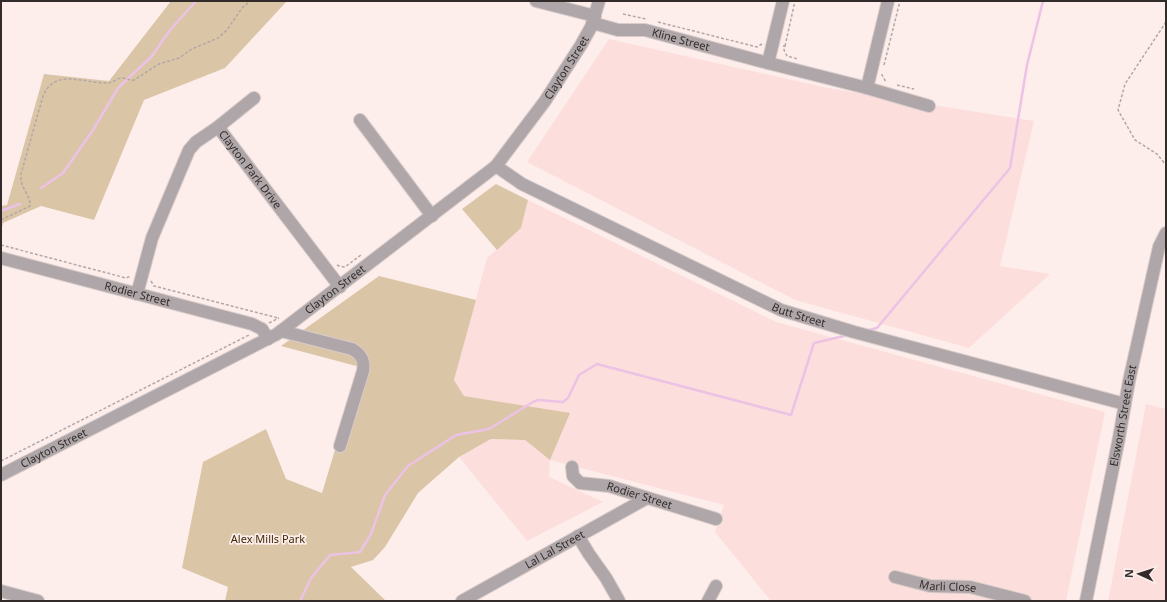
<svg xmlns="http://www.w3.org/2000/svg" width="1167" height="602" font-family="'Noto Sans',sans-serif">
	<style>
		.built { fill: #fcdfdd }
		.green { fill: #dbc5a7 }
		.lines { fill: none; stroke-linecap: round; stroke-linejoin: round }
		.stream { stroke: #ecc2e5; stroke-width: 2.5 }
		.minor-casing { stroke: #d8cbc9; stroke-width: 14 }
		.path { stroke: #b3a7a5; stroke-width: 1.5; stroke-dasharray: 3 2; stroke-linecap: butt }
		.minor { stroke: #aea6a8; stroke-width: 12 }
		.labels { text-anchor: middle; stroke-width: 3.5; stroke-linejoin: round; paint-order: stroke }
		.street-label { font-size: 11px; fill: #322b2a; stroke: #fdeeec }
		.park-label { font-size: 11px; fill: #3e2906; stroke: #fdeeec }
	</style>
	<rect width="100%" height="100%" fill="#fdeeec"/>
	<g class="built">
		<path d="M609,39L828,88L1034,121L1000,266L1050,274L969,348L795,300L527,162Z"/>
		<path d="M528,200L776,322L1105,412L1066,601H771L715,532L724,505L550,460L549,477L603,502L527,541L459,457L491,439L525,440L569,414L464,396L454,380L487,258L521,228Z"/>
		<path d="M1146,404L1166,409V601H1108Z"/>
	</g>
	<g class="green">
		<path d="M171,1H287L225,68L144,100L94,220L41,206L3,223L1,232V206L7,205L44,74L109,81Z"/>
		<path d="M496,184L528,200L521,228L497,250L462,209Z"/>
		<path d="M379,276L476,300L454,380L464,396L570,413L550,460L525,440L491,439L459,457L418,493L385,547L373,560L351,567L386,601H225L228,587L182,568L203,462L266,429L286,479L322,493L360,367L281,346Z"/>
	</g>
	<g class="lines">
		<g class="stream">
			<path d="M41,188L63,173L93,130L118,88L152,56L170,30L196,1"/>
			<path d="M1,211L20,204"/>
			<path d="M869,330L877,328L1010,168L1027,65L1043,1"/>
			<path d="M300,601L311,578L330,555L360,552L371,534L385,495L408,466L456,435L489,429L533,402L538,400L563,402L568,398L579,375L597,364L791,415L814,343L844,336"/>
		</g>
		<g class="minor-casing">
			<g id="minor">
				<path d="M536,1L595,16"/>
				<path id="s1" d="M593,23L618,30H645L768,63L867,88L929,106"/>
				<path d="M768,63L783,1"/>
				<path d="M867,88L888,1"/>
				<path d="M360,120L432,216"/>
				<path d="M218,127L254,98"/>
				<path id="s2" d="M496,166L522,184L781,310L854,332L1125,404"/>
				<path id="s3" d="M1,258L252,324L262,329L268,339"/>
				<path id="s4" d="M137,294L152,238L189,150L196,142L218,127L340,287"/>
				<path d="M281,331L352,349C361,354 365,360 363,371L340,446"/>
				<path id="s5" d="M572,467L573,476L580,483L609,486L716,519"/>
				<path id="s6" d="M1,475L277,334L496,166L545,101L581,45L591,27L599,1"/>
				<path d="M578,536L589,554L606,578L619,601"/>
				<path id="s7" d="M895,577L930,586L970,587L1025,601"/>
				<path d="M1,591L38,601"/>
				<path id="s8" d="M462,601L647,498"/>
				<path d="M708,601L716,586"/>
				<path id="s9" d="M1086,601L1119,438L1129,381L1159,247L1166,233"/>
			</g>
		</g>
		<g class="path">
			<path d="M623,14L646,19"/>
			<path d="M658,22L757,47L762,44"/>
			<path d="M1166,22L1125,84L1118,110L1135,140L1157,154L1166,165"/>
			<path d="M783,46H785L784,50L787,56L798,59"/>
			<path d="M785,46L795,1"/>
			<path d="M884,65L900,1"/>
			<path d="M882,74V75L886,82"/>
			<path d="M897,85L914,89"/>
			<path d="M1,220L30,206C31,194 19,188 21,174L43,96C55,67 85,84 108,83C113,83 117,78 122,78C127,78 129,81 134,80L159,64L179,58L192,49L218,38L227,30L242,8L250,1"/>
			<path d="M1,245L126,278L131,276"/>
			<path d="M337,265L339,266L345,267L361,255"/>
			<path d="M151,281L154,286L278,318"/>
			<path d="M269,323L279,318"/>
			<path d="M1,461L249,335"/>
		</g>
		<use href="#minor" class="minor"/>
	</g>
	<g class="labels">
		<g class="street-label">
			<text dy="4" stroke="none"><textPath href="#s1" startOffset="90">Kline Street</textPath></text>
			<text dy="4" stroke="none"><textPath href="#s6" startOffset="707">Clayton Street</textPath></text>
			<text dy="4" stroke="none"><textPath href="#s4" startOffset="244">Clayton Park Drive</textPath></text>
			<text dy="4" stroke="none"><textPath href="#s6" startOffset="383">Clayton Street</textPath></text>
			<text dy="4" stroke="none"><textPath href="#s3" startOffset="141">Rodier Street</textPath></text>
			<text dy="4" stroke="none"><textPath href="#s2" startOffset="338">Butt Street</textPath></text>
			<text dy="4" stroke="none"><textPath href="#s9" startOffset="189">Elsworth Street East</textPath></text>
			<text dy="4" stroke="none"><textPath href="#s6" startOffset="59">Clayton Street</textPath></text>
			<text dy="4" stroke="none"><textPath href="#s5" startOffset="80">Rodier Street</textPath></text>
			<text dy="4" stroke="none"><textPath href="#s8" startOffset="106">Lal Lal Street</textPath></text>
			<text dy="4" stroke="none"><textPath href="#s7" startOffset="54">Marli Close</textPath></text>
		</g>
		<g class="park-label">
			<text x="268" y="543">Alex Mills Park</text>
		</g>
	</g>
	<rect width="1167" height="602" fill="none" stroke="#322b2a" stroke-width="4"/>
	<g transform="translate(1139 574) rotate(273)" stroke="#fdeeec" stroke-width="3" paint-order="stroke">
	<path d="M0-3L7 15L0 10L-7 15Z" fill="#322b2a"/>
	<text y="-6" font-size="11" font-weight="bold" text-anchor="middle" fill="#322b2a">N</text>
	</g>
</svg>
